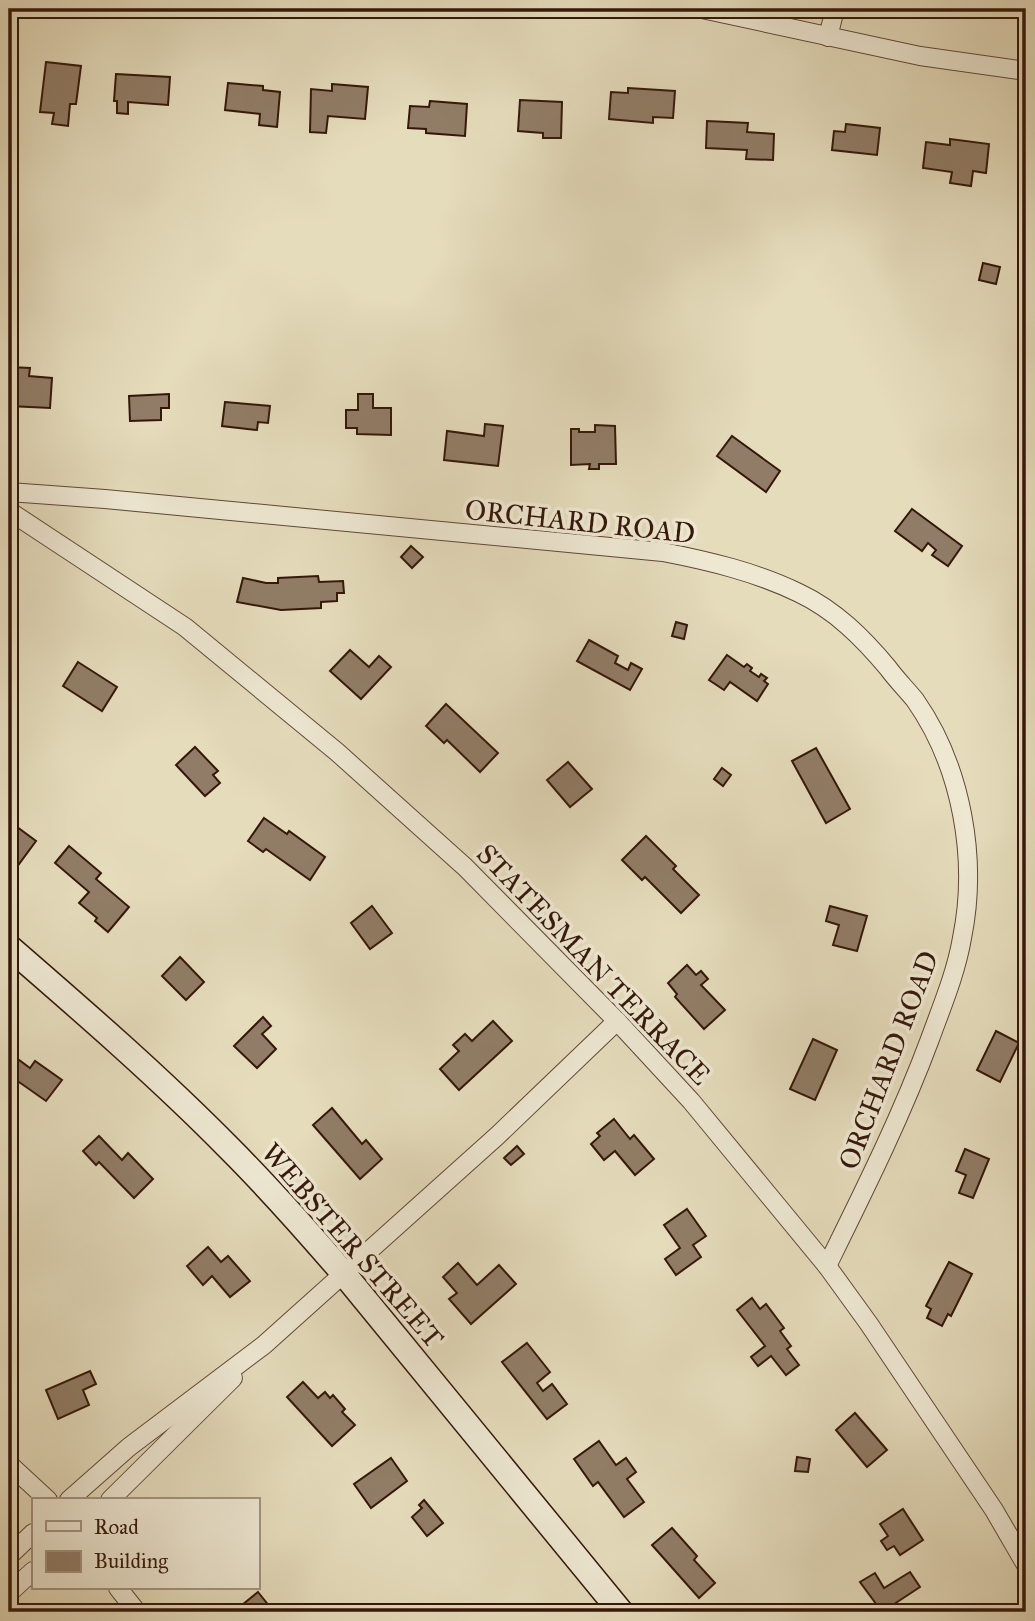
<svg xmlns="http://www.w3.org/2000/svg" width="1035" height="1621" font-family="'IM FELL Great Primer',serif">
	<style>
		.building { fill: #917d67; stroke: #35170a; stroke-width: 2 }
		.lines { fill: none; stroke-linecap: round; stroke-linejoin: round }
		.street-casing { stroke: #614836; stroke-width: 20 }
		.secondary-casing { stroke: #35170a; stroke-width: 27 }
		.street { stroke: #eee8d3; stroke-width: 18 }
		.secondary { stroke: #eee8d3; stroke-width: 24 }
		.labels { text-anchor: middle; stroke-width: 7; stroke-linejoin: round; paint-order: stroke }
		.street-label { font-size: 28px; fill: #35170a; stroke: #eee8d3 }
	</style>
	<rect width="100%" height="100%" fill="#e5dcbc"/>
	<filter id="stains"><feTurbulence type="fractalNoise" baseFrequency=".00286" numOctaves="4"/><feColorMatrix values="0 0 0 0 .2 0 0 0 0 .09 0 0 0 0 .02 0 0 0 .5 -.17"/></filter>
	<radialGradient id="worn" r=".72"><stop offset=".6" stop-color="#630" stop-opacity="0"/><stop offset="1" stop-color="#630" stop-opacity=".3"/></radialGradient>
	<g class="building">
		<path d="M46,62L81,66L76,104H70L68,126L52,124L54,113L40,112Z"/>
		<path d="M116,74L170,77L168,105L128,102V114L117,113V101H114Z"/>
		<path d="M228,83L263,86V90L280,92L277,127L259,125L260,114L225,110Z"/>
		<path d="M332,84L368,87L365,119L328,116L326,133L310,132L311,89L332,91Z"/>
		<path d="M628,88L675,91L673,118L653,117V123L609,119L611,92L628,93Z"/>
		<path d="M520,100L562,102L561,138H543V133L518,131Z"/>
		<path d="M430,101L467,104L465,136L426,133V129L408,128L410,106L429,107Z"/>
		<path d="M707,121L748,123L747,132L774,134L773,160L746,159L747,150L706,148Z"/>
		<path d="M846,124L880,128L877,155L832,150L834,131L845,132Z"/>
		<path d="M950,139L989,144L986,173L973,171L971,186L950,183L952,172L923,168L926,142L950,145Z"/>
		<path d="M983,263L1000,267L996,284L979,280Z"/>
		<path d="M9,367L30,368L29,376L52,378L50,408L9,406Z"/>
		<path d="M169,394V408H161V420L130,421L129,396Z"/>
		<path d="M358,394H373V408H391V435L357,434V428H346V410H358Z"/>
		<path d="M225,402L270,406L268,423L258,422L257,430L222,426Z"/>
		<path d="M485,424L503,426L498,466L444,460L447,431L484,436Z"/>
		<path d="M595,425L615,426L616,464H599V469H589L590,464L571,465V429H579V432H595Z"/>
		<path d="M732,436L780,471L766,492L717,456Z"/>
		<path d="M912,509L962,546L948,566L932,555L936,550L928,543L922,551L895,531Z"/>
		<path d="M411,546L423,557L412,568L401,557Z"/>
		<path d="M318,576L319,582L343,581L344,593H337V601L321,602V608L281,610L237,602L243,578L266,583H278V578Z"/>
		<path d="M676,622L687,625L684,639L672,636Z"/>
		<path d="M589,640L618,656L615,663L628,670L631,663L642,669L630,690L577,661Z"/>
		<path d="M350,650L369,667L379,656L391,667L361,699L330,671Z"/>
		<path d="M727,655L744,667L747,664L752,668L750,671L759,677L761,674L767,678L764,681L768,684L757,701L730,682L724,690L709,680Z"/>
		<path d="M78,662L117,687L102,711L63,686Z"/>
		<path d="M446,704L498,753L480,772L447,740L444,743L426,726Z"/>
		<path d="M195,747L218,771L213,775L220,783L205,796L176,765Z"/>
		<path d="M816,748L850,809L826,823L792,761Z"/>
		<path d="M568,762L592,789L570,807L547,780Z"/>
		<path d="M722,768L731,775L723,786L714,779Z"/>
		<path d="M264,818L287,834L289,831L325,857L310,880L266,849L263,852L248,841Z"/>
		<path d="M9,821L36,841L19,864L9,857Z"/>
		<path d="M646,836L676,866L673,869L699,895L681,913L645,877L642,880L622,860Z"/>
		<path d="M69,846L101,873L96,879L129,907L108,932L95,921L97,918L79,903L89,892L55,863Z"/>
		<path d="M372,906L392,933L370,949L351,923Z"/>
		<path d="M830,906L867,916L857,951L833,945L839,925L826,921Z"/>
		<path d="M180,957L204,982L186,1000L162,976Z"/>
		<path d="M687,965L696,975L701,971L708,979L701,985L725,1010L704,1029L675,997L677,994L668,983Z"/>
		<path d="M263,1017L271,1026L262,1034L276,1049L257,1068L234,1046Z"/>
		<path d="M493,1021L512,1041L459,1090L440,1069L459,1051L453,1045L465,1034L472,1041Z"/>
		<path d="M996,1031L1019,1043L1000,1082L977,1070Z"/>
		<path d="M813,1039L837,1050L815,1100L790,1089Z"/>
		<path d="M11,1054L30,1068L35,1061L62,1080L46,1101L19,1082L14,1088L9,1084V1058Z"/>
		<path d="M332,1108L362,1144L366,1140L382,1159L360,1179L313,1125Z"/>
		<path d="M614,1119L630,1139L634,1135L654,1159L635,1175L615,1151L604,1160L591,1144L600,1136L597,1133Z"/>
		<path d="M99,1136L122,1160L128,1153L153,1179L134,1198L99,1162L96,1165L83,1151Z"/>
		<path d="M517,1146L524,1154L511,1165L504,1158Z"/>
		<path d="M965,1149L989,1159L973,1198L959,1193L966,1175L956,1171Z"/>
		<path d="M687,1209L706,1236L693,1245L701,1257L676,1275L665,1259L680,1248L664,1225Z"/>
		<path d="M208,1247L221,1262L228,1256L250,1281L230,1297L212,1276L203,1285L187,1266Z"/>
		<path d="M949,1262L972,1274L951,1316L948,1314L942,1326L927,1318L931,1309L926,1306Z"/>
		<path d="M458,1263L477,1285L499,1265L516,1284L471,1324L449,1299L457,1293L443,1277Z"/>
		<path d="M752,1298L760,1309L766,1304L784,1328L780,1331L791,1346L787,1349L799,1365L786,1375L771,1356L758,1366L751,1357L765,1346L737,1310Z"/>
		<path d="M527,1343L550,1372L537,1383L543,1391L552,1384L567,1404L547,1419L502,1362Z"/>
		<path d="M90,1371L96,1384L83,1390L89,1405L58,1419L46,1390Z"/>
		<path d="M303,1382L318,1398L325,1392L330,1398L333,1395L345,1409L342,1412L355,1425L332,1446L287,1397Z"/>
		<path d="M855,1413L887,1450L867,1467L836,1430Z"/>
		<path d="M599,1441L616,1465L626,1458L636,1472L627,1479L644,1502L624,1517L598,1482L593,1486L574,1459Z"/>
		<path d="M797,1457L810,1459L808,1472L795,1471Z"/>
		<path d="M391,1458L407,1481L371,1508L354,1484Z"/>
		<path d="M424,1500L443,1523L427,1536L412,1517L422,1508L419,1505Z"/>
		<path d="M903,1509L923,1540L900,1555L894,1546L887,1550L881,1541L888,1536L880,1524Z"/>
		<path d="M672,1528L697,1556L694,1560L715,1583L699,1598L652,1545Z"/>
		<path d="M910,1572L920,1587L882,1612L860,1582L875,1573L884,1588Z"/>
		<path d="M258,1592L274,1612H240L237,1609Z"/>
	</g>
	<g class="lines">
		<g class="street-casing">
			<g id="street">
				<path d="M702,9L920,56L1026,71"/>
				<path d="M828,37L835,9"/>
				<path d="M9,492L105,499L663,552C709,561 756,572 799,593C835,610 863,638 888,668C896,679 906,689 915,700C962,767 978,859 962,938C956,973 942,1006 930,1039C901,1117 864,1191 827,1266"/>
				<path d="M9,511L185,627L337,752L465,867L617,1021L691,1101L827,1266L869,1324L994,1510L1026,1565"/>
				<path d="M9,1464L48,1500"/>
				<path d="M69,1500L129,1447L264,1345L497,1136L617,1021"/>
				<path d="M110,1500L233,1378"/>
				<path d="M9,1556L33,1533"/>
				<path d="M118,1588L137,1612"/>
				<path d="M9,1593L33,1571"/>
			</g>
		</g>
		<g class="secondary-casing">
			<path id="secondary" d="M9,947C84,1012 159,1077 229,1148C269,1188 307,1231 344,1274L621,1612"/>
		</g>
		<use href="#street" class="street"/>
		<use href="#secondary" class="secondary"/>
	</g>
	<g class="labels">
		<g class="street-label">
			<text transform="translate(580 521) rotate(6)" y="10">ORCHARD ROAD</text>
			<text transform="translate(594 964) rotate(46)" y="10">STATESMAN TERRACE</text>
			<text transform="translate(888 1060) rotate(-69)" y="10">ORCHARD ROAD</text>
			<text transform="translate(353 1245) rotate(49)" y="10">WEBSTER STREET</text>
		</g>
	</g>
	<rect width="1035" height="1621" fill="none" stroke="#e5dcbc" stroke-width="35"/>
	<rect x="10" y="10" width="1014" height="1600" fill="none" stroke="#35170a" stroke-width="3.5"/>
	<rect x="18" y="18" width="1000" height="1586" fill="none" stroke="#35170a" stroke-width="2"/>
	<rect x="32" y="1498" width="228" height="91" fill="#eee8d3" stroke="#a49483" stroke-width="2"/>
	<rect x="46" y="1521" width="35" height="10" fill="#eee8d3" stroke="#a49483" stroke-width="2"/>
	<text x="94" y="1534" font-size="21" fill="#35170a">Road</text>
	<rect x="46" y="1551" width="35" height="21" fill="#917d67" stroke="#a49483" stroke-width="2"/>
	<text x="94" y="1568" font-size="21" fill="#35170a">Building</text>
	<rect width="100%" height="100%" filter="url(#stains)"/>
	<rect width="100%" height="100%" fill="url(#worn)"/>
</svg>
